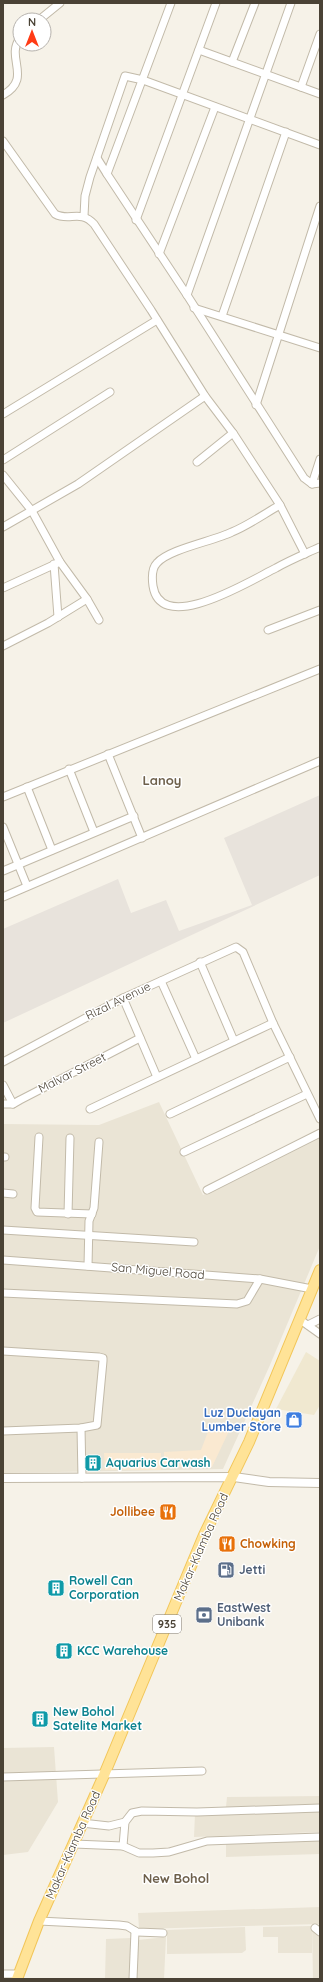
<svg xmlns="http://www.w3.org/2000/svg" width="323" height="1982" font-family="Quicksand,sans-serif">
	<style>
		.residential { fill: #eae4d5 }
		.commercial { fill: #fae9d1 }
		.industrial { fill: #e8e3dc }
		.education { fill: #f0e8d0 }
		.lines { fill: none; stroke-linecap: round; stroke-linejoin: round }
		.minor-casing { stroke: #c2baa9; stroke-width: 9 }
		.tertiary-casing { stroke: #c2baa9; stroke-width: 10 }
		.primary-casing { stroke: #f2c659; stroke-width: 12 }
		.minor { stroke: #fff; stroke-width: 7 }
		.tertiary { stroke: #fff; stroke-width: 8 }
		.primary { stroke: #ffe397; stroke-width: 10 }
		.labels { text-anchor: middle; stroke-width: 3; stroke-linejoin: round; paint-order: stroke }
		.shield { fill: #fff; stroke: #807b72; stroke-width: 1 }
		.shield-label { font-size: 11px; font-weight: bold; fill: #4a4235 }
		.street-label { font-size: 12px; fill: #4a4235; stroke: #fff }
		.shop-label { font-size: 12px; font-weight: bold; fill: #366cbe; stroke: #fff; text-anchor: end }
		.culture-label { font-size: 12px; font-weight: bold; fill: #0d838f; stroke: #fff; text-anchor: start }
		.food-label { font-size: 12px; font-weight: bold; fill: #c56008; stroke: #fff; text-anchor: end }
		.service-label { font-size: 12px; font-weight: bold; fill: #4e5e75; stroke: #fff; text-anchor: start }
		.neighbourhood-label { font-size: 13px; font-weight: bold; fill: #6e604b; stroke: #fff }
	</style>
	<rect width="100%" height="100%" fill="#f6f2e8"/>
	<g class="residential">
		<path d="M159,1102L203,1195L320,1136V1246L270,1365L223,1469L3,1473V1124L99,1125Z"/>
		<path d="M54,1747L58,1802L28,1852L3,1855V1748Z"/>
		<path d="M320,1796V1804L226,1807L227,1797Z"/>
		<path d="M320,1811V1832L194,1837L195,1814Z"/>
		<path d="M320,1838V1854L226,1857V1841Z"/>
		<path d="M320,1907V1924L139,1929L138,1913Z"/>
		<path d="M312,1925H320V1979H313Z"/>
		<path d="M312,1926V1953H278V1937H263V1927Z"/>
		<path d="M245,1927L246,1950L242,1953L167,1954V1930Z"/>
		<path d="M166,1937L164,1979H137L138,1940Z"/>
		<path d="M131,1938L130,1979H105L106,1939Z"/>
	</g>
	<g class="commercial">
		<path d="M209,1429L229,1431L212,1467H164V1452L201,1450Z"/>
		<path d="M104,1453H161V1470H105Z"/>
	</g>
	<path class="industrial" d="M320,795V875L3,1023V929L118,879L131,913L166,900L179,931L252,905L224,838Z"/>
	<path class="education" d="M306,1352L320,1361V1405L314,1415L276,1409Z"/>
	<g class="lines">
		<g class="minor-casing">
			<g id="minor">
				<path d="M171,3L107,174L187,295L304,478L312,484L320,483"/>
				<path d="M39,20L60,3"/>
				<path d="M199,50L320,94"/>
				<path d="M232,62L255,3"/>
				<path d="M301,87L320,34"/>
				<path d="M3,95C33,78 5,58 20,38"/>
				<path d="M3,141L55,214C69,222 80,209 94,224L151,310L205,396L233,433L280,505L305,554"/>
				<path d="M97,158L107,174"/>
				<path d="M84,216L85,196L90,177L125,76L143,80L320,145"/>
				<path d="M136,220L216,3"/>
				<path d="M159,254L215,107"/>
				<path d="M187,295L291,3"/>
				<path d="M194,308L320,348"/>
				<path d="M222,316L286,132"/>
				<path d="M256,405L320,206"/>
				<path d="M3,414L157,320"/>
				<path d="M3,460L110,392"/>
				<path d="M197,462L233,433"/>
				<path d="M3,475L32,511L60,562L87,599L99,620"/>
				<path d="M312,484L320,459"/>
				<path d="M280,505C264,514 249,525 232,532C214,541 169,549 157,563C151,569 152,579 153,586C161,637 253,579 276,568C290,560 305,554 320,547"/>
				<path d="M3,527L78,484L205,396"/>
				<path d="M54,564L58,617"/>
				<path d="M3,588L60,562"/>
				<path d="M268,630L320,610"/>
				<path d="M3,646L48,623L87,599"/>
				<path d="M108,754L142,838"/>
				<path d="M69,769L94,832"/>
				<path d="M27,787L52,850"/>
				<path d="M3,797L320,669"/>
				<path d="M3,827L27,886"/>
				<path d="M3,871L134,816"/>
				<path d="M3,897L320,761"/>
				<path d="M200,962L234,1041"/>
				<path d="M161,981L196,1059"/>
				<path d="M123,998L157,1077"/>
				<path d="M3,1062L123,998L236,947L243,952L273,1023L320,1119"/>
				<path d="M3,1085L13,1104"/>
				<path d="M3,1104H13L20,1100L140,1038"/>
				<path d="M90,1109L273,1023"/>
				<path d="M170,1114L290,1057"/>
				<path d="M39,1137L35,1208L37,1212L92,1214"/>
				<path d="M184,1152L307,1094"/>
				<path d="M3,1157H5"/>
				<path d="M207,1190L320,1133"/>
				<path d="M3,1193L13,1194"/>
				<path d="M68,1214L70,1138"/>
				<path d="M3,1230L194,1242"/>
				<path d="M3,1260L260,1279L312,1289"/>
				<path d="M88,1266L89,1221L94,1208L99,1142"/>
				<path d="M3,1293L237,1304L247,1301L260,1279"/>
				<path d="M299,1319L320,1334"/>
				<path d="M308,1325L320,1319"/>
				<path d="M3,1351L99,1357L103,1358V1361L97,1425L81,1428L3,1431"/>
				<path d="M81,1428L82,1478"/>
				<path d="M3,1777L202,1771"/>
				<path d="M82,1823L109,1826L125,1822"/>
				<path d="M74,1844L123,1846L139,1853H153L169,1852L207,1841L320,1837"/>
				<path d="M123,1846L125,1822L132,1813L142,1811L197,1812L320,1808"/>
				<path d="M39,1921L119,1925L127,1926L137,1932L163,1933"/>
				<path d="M315,1928L320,1932"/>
				<path d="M3,1974H19"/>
				<path d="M133,1979L135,1931"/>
			</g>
		</g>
		<g class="tertiary-casing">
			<path id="tertiary" d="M3,1478L234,1477L269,1482L320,1483"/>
		</g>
		<g class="primary-casing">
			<path id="primary" d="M17,1979L39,1921L104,1775L204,1535L249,1442L320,1270"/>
		</g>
		<use href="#minor" class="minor"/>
		<use href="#tertiary" class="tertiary"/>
		<use href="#primary" class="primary"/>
	</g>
	<defs>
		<g id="shop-square" transform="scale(0.9)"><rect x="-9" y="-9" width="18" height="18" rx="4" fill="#3f7fe0" stroke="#fff"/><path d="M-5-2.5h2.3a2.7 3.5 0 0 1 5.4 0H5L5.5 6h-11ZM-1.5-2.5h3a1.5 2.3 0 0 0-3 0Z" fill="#fff"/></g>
		<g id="building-square" transform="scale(0.9)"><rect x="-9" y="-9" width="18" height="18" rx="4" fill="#0f9aa8" stroke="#fff"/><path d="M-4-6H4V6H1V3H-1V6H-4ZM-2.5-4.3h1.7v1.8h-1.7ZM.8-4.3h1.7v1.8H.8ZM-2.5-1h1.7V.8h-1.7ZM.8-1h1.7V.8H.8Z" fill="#fff"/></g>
		<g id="restaurant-square" transform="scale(0.9)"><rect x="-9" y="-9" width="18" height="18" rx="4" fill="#e8710a" stroke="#fff"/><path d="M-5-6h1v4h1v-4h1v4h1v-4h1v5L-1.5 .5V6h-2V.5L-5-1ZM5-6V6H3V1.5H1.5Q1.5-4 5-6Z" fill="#fff"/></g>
		<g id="fuel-square" transform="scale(0.9)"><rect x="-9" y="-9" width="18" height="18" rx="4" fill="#5c6f8a" stroke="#fff"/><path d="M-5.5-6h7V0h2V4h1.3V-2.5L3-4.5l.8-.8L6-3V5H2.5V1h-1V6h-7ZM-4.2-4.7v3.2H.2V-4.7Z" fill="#fff"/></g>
		<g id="bank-square" transform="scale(0.9)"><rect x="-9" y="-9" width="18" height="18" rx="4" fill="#5c6f8a" stroke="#fff"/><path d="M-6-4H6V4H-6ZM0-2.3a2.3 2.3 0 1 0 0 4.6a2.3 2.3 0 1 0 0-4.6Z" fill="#fff"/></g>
	</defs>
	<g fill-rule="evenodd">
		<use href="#shop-square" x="294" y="1420"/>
		<use href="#building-square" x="93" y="1463"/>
		<use href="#restaurant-square" x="168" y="1512"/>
		<use href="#restaurant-square" x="227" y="1544"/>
		<use href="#fuel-square" x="226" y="1570"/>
		<use href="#building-square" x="56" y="1588"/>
		<use href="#bank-square" x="204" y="1615"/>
		<use href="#building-square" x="64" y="1651"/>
		<use href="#building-square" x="40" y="1719"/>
	</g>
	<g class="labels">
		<rect class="shield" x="153" y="1615" width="28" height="18" rx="3"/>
		<g class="shield-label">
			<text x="167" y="1628">935</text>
		</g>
		<g class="street-label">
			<text transform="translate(118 1001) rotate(-26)" y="4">Rizal Avenue</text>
			<text transform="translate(72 1073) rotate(-27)" y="4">Malvar Street</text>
			<text transform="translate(158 1271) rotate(5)" y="4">San Miguel Road</text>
			<text transform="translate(201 1547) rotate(-66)" y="4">Makar-Kiamba Road</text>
			<text transform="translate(73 1845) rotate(-66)" y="4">Makar-Kiamba Road</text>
		</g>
		<g class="shop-label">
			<text x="281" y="1417">Luz Duclayan<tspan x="281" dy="14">Lumber Store</tspan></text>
		</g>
		<g class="culture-label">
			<text x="106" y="1467">Aquarius Carwash</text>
			<text x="69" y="1585">Rowell Can<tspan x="69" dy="14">Corporation</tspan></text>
			<text x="77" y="1655">KCC Warehouse</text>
			<text x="53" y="1716">New Bohol<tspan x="53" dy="14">Satelite Market</tspan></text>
		</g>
		<g class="food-label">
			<text x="155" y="1516">Jollibee</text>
			<text x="240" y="1548" text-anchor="start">Chowking</text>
		</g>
		<g class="service-label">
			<text x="239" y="1574">Jetti</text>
			<text x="217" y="1612">EastWest<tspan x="217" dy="14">Unibank</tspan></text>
		</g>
		<g class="neighbourhood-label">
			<text x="162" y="785">Lanoy</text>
			<text x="176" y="1883">New Bohol</text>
		</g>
	</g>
	<rect width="323" height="1982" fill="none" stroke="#4a4235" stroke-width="8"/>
	<g transform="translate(32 32)"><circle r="19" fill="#ffffff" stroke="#b7b3ae"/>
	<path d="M0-3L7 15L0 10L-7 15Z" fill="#ff3b15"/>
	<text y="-6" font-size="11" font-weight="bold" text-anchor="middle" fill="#4a4235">N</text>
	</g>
</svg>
